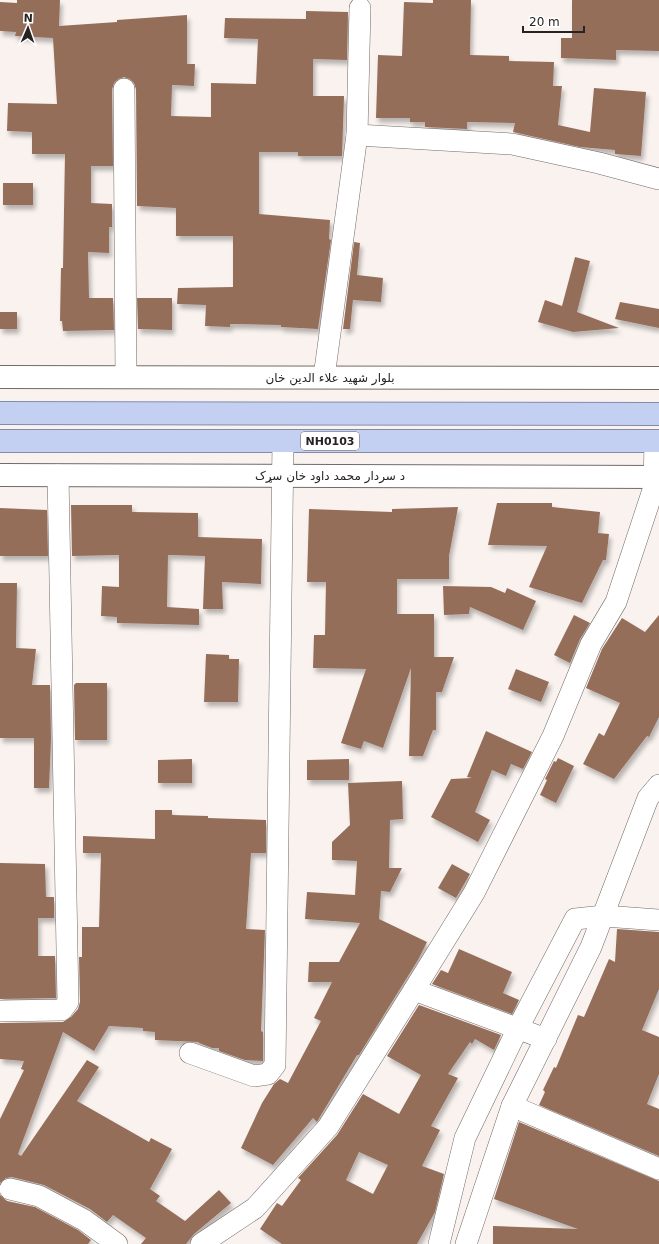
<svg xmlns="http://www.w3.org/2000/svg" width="659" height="1244" font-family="'DejaVu Sans',Vazirmatn,sans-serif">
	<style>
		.building { fill: #956e5a; fill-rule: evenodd; filter: url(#shadow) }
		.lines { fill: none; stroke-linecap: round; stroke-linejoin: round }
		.minor-casing { stroke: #726b68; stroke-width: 22 }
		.tertiary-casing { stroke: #726b68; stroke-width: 24 }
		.trunk-casing { stroke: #838ca7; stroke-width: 24 }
		.minor { stroke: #fff; stroke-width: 21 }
		.tertiary { stroke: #fff; stroke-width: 22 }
		.trunk { stroke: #c4d0f2; stroke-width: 22 }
		.labels { text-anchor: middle; stroke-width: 3; stroke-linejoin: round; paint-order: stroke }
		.shield { fill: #fff; stroke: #676564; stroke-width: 1 }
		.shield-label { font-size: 11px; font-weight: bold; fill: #262322 }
		.street-label { font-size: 12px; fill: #262322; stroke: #fff }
	</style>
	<defs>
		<filter id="shadow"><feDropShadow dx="2.5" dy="4.5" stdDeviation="2" flood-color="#0004"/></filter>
	</defs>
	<rect width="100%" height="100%" fill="#f9f2ef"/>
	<g class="building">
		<path d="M17,0H60L59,26L117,22V20L187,15V64H195L194,86L172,85L171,116L211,117V83L256,84L258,39L224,38L225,18L306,19V11L348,12L347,60L313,59V96H344L342,156H298V152H259V214L330,220L329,239L331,240L318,329L281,327V325L230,324V327L205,326L206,305L177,304L178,288L233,287V236H176V208L137,206L136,89L134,83L130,79L124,77L118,79L114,83L112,89L113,166H91V203L112,204V227H109V253L88,252L89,298H113L114,330L63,331L62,321H60L61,268H63L65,154H32V132L7,131L8,103L57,104L53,38L15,36L16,32L0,31V2L17,3Z"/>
		<path d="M433,0H471L470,55L509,56V61L554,62L553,86H562L558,125L590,132L594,88L646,92L641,156L615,154V150L580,147L513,132L515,123L467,122V129L425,127V122H410V118H376L378,55L402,56L404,2L433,3Z"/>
		<path d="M572,0H659V51L616,50V60L561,58V38H572Z"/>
		<rect x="3" y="183" width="30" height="22"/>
		<path d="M354,242L360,243L357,275L383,278L381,302L353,300L350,329H343Z"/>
		<path d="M575,257L590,261L577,312L619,328L573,332L538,322L545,300L562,306Z"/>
		<path d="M137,298H172V330L138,329Z"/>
		<path d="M620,302L659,309V328L615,319Z"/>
		<rect x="0" y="312" width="17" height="17"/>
		<path d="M497,503H552V507L600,512L598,533L609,534L606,560H603L582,603L529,587L547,546L488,545Z"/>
		<path d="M71,505H132V512L198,513V537L262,539L261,584L222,582L223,609H203L205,556L168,555L167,607L199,609V625L117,623V617L101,616L102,586L119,587V555L72,556Z"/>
		<path d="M458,507L449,556V579H397V614H434V657H454L442,692H436V730H433L423,756H409L411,668L383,748L364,741L361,749L341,743L366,669L313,668L314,635H325L326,582H307L309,509L392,512V509Z"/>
		<path d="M0,508L47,510L48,556H0Z"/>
		<path d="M0,583H17L16,648L36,649L32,685H50L51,739L49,788H34V738H0Z"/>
		<path d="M443,586L491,587L505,593L507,588L536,601L523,630L470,607L469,614L444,615Z"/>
		<path d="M574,615L590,623L580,639L570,663L554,655Z"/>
		<path d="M659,615V717L649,737L647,736L614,779L583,764L599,733L604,736L620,703L586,688L602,649L622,618L645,632Z"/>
		<path d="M206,654L229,655V659H239L238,702H204Z"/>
		<path d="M516,669L549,682L541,702L508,689Z"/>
		<path d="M76,683H107V740H75L74,685Z"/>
		<path d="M486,731L532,752L523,769L511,764L506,776L492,770L475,812L490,820L478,842L431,817L451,779L472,778L467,777Z"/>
		<path d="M558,758L574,766L556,803L540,795L547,780L545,779L554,761L556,762Z"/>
		<path d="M192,759V783H158V760Z"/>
		<path d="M349,759V780H307V760Z"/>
		<path d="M402,781L403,819L390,820L389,868H402L390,892L381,891L379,919L427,942L418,960L359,1055H357L318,1120L317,1122L313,1118L273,1165L241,1148L262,1103L274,1084L280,1079L288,1083L321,1021L314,1018L332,982H308L309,962H339L360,923L305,919L307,892L355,895L357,861L332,860V842L350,825L348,783Z"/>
		<path d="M155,810H172V815L208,816V818L266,820V853H251L246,929L265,930L261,1031L263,1032V1061L245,1060L219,1051V1048H212L199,1043V1042L155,1040V1032L143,1031V1028L109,1026L94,1051L63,1032L18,1154L21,1156L87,1060L99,1067L77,1101L149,1142L151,1138L172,1149L150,1189L160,1196L156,1201L185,1221L219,1190L231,1203L194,1234L186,1244H141L146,1238L113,1215L107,1222L90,1209L44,1185L12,1177L6,1178L0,1183V1119L24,1070L21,1069L24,1061L0,1059V1023L63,1022L71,1017L78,1009L80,1002L79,957H82V927H99L101,853H83V836L155,839Z"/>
		<path d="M0,863L45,864L46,897H54V918H38V956H55L56,998L0,999Z"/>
		<path d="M452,864L470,874L456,898L438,888Z"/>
		<path d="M617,929L659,932V989L642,1030L659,1037V1074L647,1104L659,1109V1156L539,1105L545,1092L543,1090L554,1067L556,1068L578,1015L584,1017L609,959L615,962Z"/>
		<path d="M459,949L512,972L503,993L519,1000L512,1014L432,984L441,970L448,973Z"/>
		<path d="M419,1005L501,1035L494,1050L475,1039L472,1044L470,1042L448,1074L458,1078L431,1126L440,1130L422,1166L444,1174L435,1212L417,1244H282L260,1229L277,1203L282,1206L301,1180L298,1178L337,1135L363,1094L399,1114L421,1075L387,1056ZM359,1152L388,1165L373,1194L346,1180Z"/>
		<path d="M519,1122L659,1181V1244H493V1226L578,1229L494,1199Z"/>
		<path d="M0,1195L7,1201L35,1207L78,1230L91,1240L88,1244H0Z"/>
	</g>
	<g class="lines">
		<g class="minor-casing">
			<g id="minor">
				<path d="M124,89L126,377"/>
				<path d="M357,135L512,144L599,163L659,179"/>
				<path d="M324,377L357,135L360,8"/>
				<path d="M655,441L654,487L659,490"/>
				<path d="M0,1011L62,1010L68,1002L58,475"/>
				<path d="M546,1039L414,990L474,893L553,736L591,644L616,602L654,487"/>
				<path d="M190,1053L254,1076L268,1074L275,1065L283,441"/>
				<path d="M512,1106L659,1169"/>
				<path d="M10,1189L39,1196L84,1220L117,1244"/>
				<path d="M201,1244L255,1208L328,1127L414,990"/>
				<path d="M439,1244L465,1138L518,1028L575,919L604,916L659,920"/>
				<path d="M466,1244L512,1106L591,947L648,798L659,785"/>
			</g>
		</g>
		<g class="tertiary-casing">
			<g id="tertiary">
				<path d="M0,377L659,378"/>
				<path d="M0,475L659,477"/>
			</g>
		</g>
		<g class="trunk-casing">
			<g id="trunk">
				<path d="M0,413L659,414"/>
				<path d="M0,441H659"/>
			</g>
		</g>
		<use href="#minor" class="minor"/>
		<use href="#tertiary" class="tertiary"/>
		<use href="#trunk" class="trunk"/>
	</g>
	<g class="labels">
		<rect class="shield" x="301" y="432" width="58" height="18" rx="3"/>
		<g class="shield-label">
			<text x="330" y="445">NH0103</text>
		</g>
		<g class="street-label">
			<text x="330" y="382">بلوار شهید علاء الدین خان</text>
			<text x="330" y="480">د سردار محمد داود خان سړک</text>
		</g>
	</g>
	<g transform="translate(28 28) rotate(2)" stroke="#ffffff" stroke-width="3" paint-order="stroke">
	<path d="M0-3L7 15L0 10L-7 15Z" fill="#262322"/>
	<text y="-6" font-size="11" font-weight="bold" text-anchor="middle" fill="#262322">N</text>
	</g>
	<path d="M523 26v6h61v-6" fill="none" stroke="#262322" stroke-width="2"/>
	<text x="529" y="26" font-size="12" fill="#262322" stroke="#ffffff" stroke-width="3" paint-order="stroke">20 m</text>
</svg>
